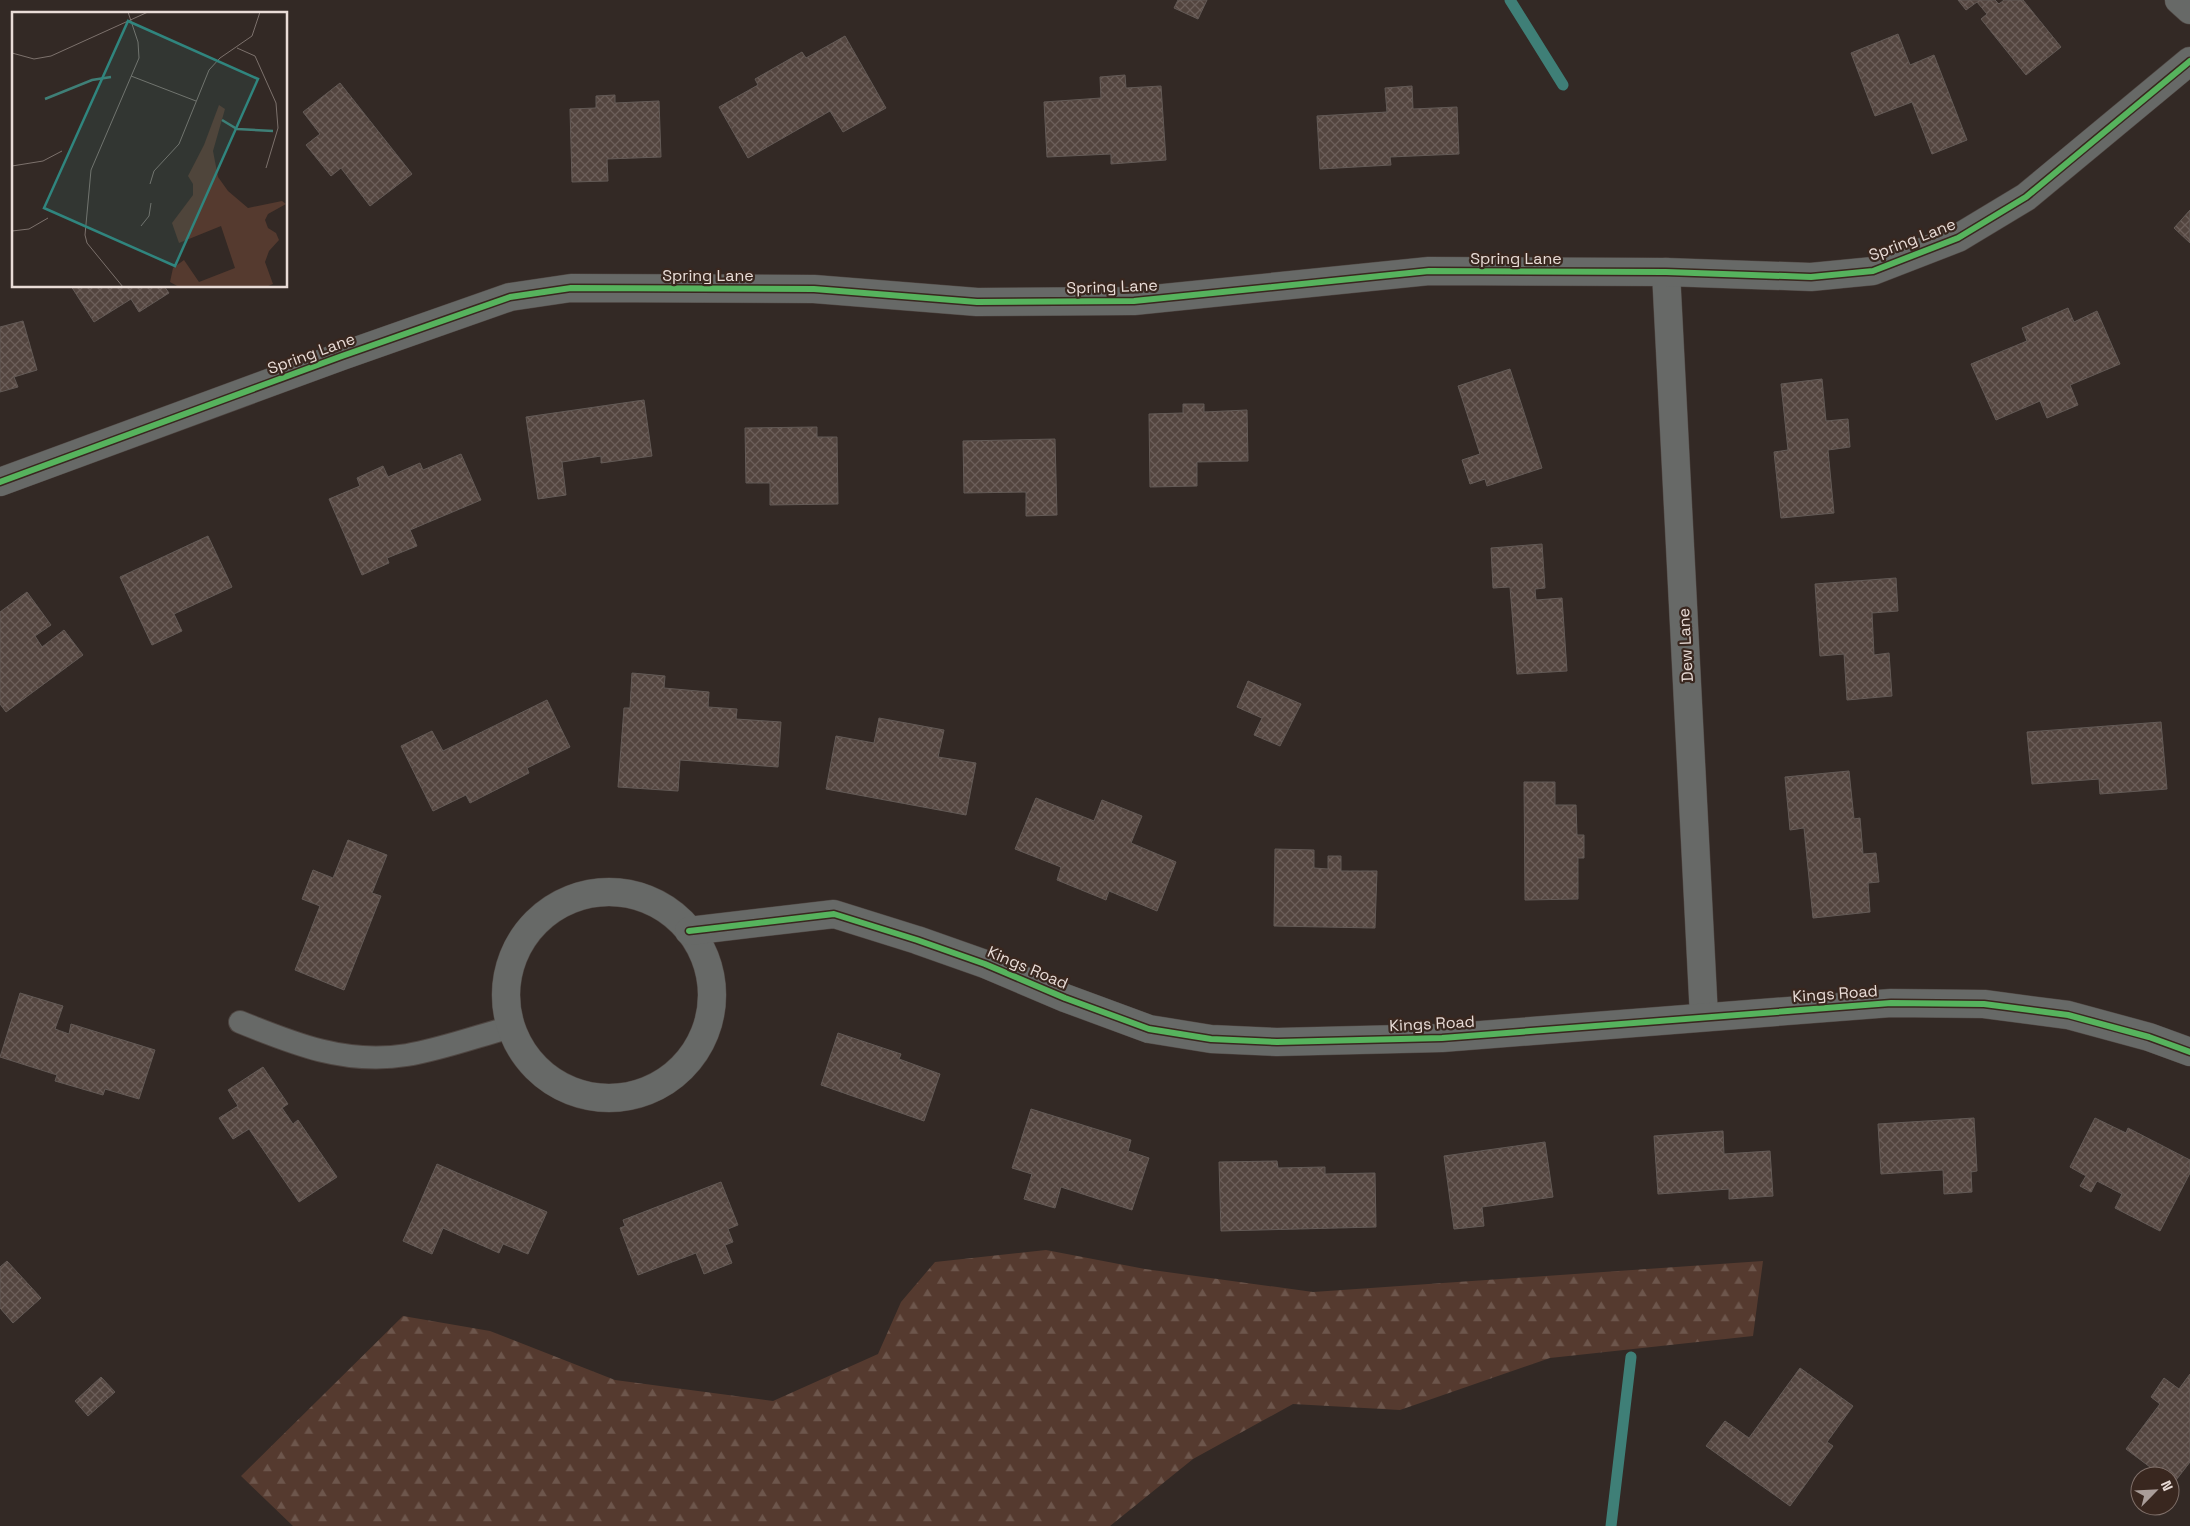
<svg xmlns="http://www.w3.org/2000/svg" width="2190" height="1526" font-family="'Space Grotesk',sans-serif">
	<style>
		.forest { fill: url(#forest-firs) }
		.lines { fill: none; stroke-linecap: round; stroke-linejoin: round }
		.stream { stroke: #3f7f77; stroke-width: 11 }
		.building { fill: url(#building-cross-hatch); stroke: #635a56 }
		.lane-casing { stroke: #4f4642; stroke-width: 24 }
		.street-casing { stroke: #4f4642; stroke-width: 29 }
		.lane { stroke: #676967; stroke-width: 22 }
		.street { stroke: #676967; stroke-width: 28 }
		.cycleway-casing { stroke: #39271f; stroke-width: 9 }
		.cycleway { stroke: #56b35d; stroke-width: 6 }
		.labels { text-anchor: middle; stroke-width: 4.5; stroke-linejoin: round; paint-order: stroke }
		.street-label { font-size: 16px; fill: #e9dcd7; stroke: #39271f }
		.inset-river { fill: none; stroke: #3f7f77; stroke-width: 2.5 }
		.inset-road { fill: none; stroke: #7c716c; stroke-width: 1 }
		.view { fill: #30857e; fill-opacity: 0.15; stroke: #30857e; stroke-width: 2.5 }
		.inset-edge { fill: none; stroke: #e9dcd7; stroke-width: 2.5 }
	</style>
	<defs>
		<pattern id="forest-firs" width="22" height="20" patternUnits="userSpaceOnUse" patternTransform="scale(1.25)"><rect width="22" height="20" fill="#553a2f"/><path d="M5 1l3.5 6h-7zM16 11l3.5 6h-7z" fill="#6d564c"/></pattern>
		<pattern id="building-cross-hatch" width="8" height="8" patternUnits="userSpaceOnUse" patternTransform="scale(1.25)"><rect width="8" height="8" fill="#53453f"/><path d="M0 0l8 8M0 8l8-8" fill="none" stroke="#6c5f5a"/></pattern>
	</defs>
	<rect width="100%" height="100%" fill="#332925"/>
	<path class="forest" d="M1046,1250L1145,1269L1313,1292L1763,1261L1753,1336L1550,1358L1400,1410L1293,1404L1193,1459L1110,1526H293L241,1476L403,1316L490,1331L615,1380L773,1401L878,1354L901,1302L935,1262Z"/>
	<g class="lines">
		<g class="stream">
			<path d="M1510,0L1563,85"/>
			<path d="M1611,1526L1631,1357"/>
		</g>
	</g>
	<g class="building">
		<path d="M1178,0H1207L1198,19L1174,8Z"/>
		<path d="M1958,0H1995L1999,4L2004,0H2023L2061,47L2026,75L1981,19L1987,14L1977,2L1966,10Z"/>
		<path d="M1898,34L1910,65L1934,55L1967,140L1932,154L1912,102L1875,116L1851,53Z"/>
		<path d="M845,36L886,108L843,132L830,111L748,158L719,107L758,85L755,79L802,52L806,58Z"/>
		<path d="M1125,75L1126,88L1161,86L1166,160L1111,164V154L1047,157L1044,102L1101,98L1100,77Z"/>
		<path d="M340,83L412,174L370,206L341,168L331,176L306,145L320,134L303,112Z"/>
		<path d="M1412,86L1413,109L1457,107L1459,154L1390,157L1391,165L1320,169L1317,116L1387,112L1385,88Z"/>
		<path d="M615,95V103L659,101L661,157L607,159L608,181L572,182L570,109L596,108V96Z"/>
		<path d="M2190,210V243L2174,228Z"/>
		<path d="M71,286H164L169,293L139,312L131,299L94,322Z"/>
		<path d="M2068,308L2074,322L2097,311L2120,364L2070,385L2078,405L2047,418L2040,401L1996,420L1971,364L2027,341L2022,328Z"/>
		<path d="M23,321L37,370L14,377L18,387L0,392V327Z"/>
		<path d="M1510,369L1542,468L1487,486L1485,479L1470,484L1462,460L1480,454L1458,386Z"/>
		<path d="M1822,379L1826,421L1848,419L1850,447L1828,450L1834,513L1781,518L1774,452L1788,450L1781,384Z"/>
		<path d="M644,400L652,456L601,463V456L562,462L566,495L538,499L526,417Z"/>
		<path d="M1183,404H1204V412L1247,410L1248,461L1197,462V486L1150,487L1149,414L1183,413Z"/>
		<path d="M817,427V437H837L838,504L770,505V483H746L745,428Z"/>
		<path d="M1055,439L1057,515L1026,516V492L964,493L963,441Z"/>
		<path d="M461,454L481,500L410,530L417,546L387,558L389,563L362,575L329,499L360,486L357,478L383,466L388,477L420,463L423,470Z"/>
		<path d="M208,536L232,587L174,614L182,631L152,645L120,577Z"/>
		<path d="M1542,544L1545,588L1535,589L1536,600L1562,598L1567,671L1517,674L1510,587L1493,588L1491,548Z"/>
		<path d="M1896,578L1898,611L1872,613L1874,655L1889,653L1892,696L1847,700L1844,654L1820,656L1815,584Z"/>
		<path d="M27,592L51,625L35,636L42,647L64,630L83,655L6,712L0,704V612Z"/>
		<path d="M632,673L665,676L664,688L709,692L708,707L737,709L736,719L781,722L778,767L680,760L678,791L618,787L624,708H630Z"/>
		<path d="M1248,681L1301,704L1280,746L1254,735L1262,718L1237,707Z"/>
		<path d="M547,700L570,747L527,768L529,773L470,803L466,795L433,811L401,746L432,731L443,751Z"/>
		<path d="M879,718L944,730L938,757L976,763L966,815L826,789L836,736L874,743Z"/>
		<path d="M2161,722L2167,789L2100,794L2099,779L2032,784L2027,732Z"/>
		<path d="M1849,771L1854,819L1860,818L1863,854L1876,853L1879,882L1868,883L1870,912L1813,918L1804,828L1790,830L1785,777Z"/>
		<path d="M1524,782H1555V805H1576L1577,835H1584V858H1578V899L1525,900Z"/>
		<path d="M1036,798L1094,821L1102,800L1142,816L1131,843L1176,862L1157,911L1109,891L1106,900L1057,880L1061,867L1015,849Z"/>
		<path d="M348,840L387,855L372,893L381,896L344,990L295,970L320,906L302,899L313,870L333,878Z"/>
		<path d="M1275,849L1314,850V868L1328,869V856H1341V871H1377L1375,928L1274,926Z"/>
		<path d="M20,993L63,1006L55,1029L69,1034L71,1024L155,1050L139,1099L105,1089L103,1095L55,1081L57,1075L0,1057Z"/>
		<path d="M838,1033L901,1054L899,1059L940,1074L924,1121L821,1085Z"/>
		<path d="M263,1067L288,1104L282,1108L293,1124L298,1120L337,1177L299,1202L249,1129L233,1139L219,1118L238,1106L228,1090Z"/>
		<path d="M1031,1109L1131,1140L1128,1151L1149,1158L1132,1210L1061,1187L1055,1208L1024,1199L1032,1174L1012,1168Z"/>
		<path d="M1974,1118L1977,1171L1971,1172L1972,1192L1944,1194L1943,1170L1881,1174L1878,1124Z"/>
		<path d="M2095,1118L2126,1133L2128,1128L2190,1160V1173L2160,1231L2115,1208L2122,1194L2097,1181L2091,1192L2080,1186L2086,1176L2070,1167Z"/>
		<path d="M1723,1131L1724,1154L1770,1151L1773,1196L1729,1199V1189L1658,1194L1654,1136Z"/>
		<path d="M1545,1142L1553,1197L1482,1207L1484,1226L1454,1229L1444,1156Z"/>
		<path d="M1277,1161L1278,1168L1325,1167V1174L1375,1173L1376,1227L1221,1231L1219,1162Z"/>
		<path d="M437,1164L547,1212L528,1254L503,1244L499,1253L443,1228L432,1254L403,1241Z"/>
		<path d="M721,1182L738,1225L728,1229L733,1242L725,1245L732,1263L704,1274L696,1253L638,1275L620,1228L625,1226L623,1220Z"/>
		<path d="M7,1261L41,1298L13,1323L0,1308V1267Z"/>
		<path d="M1800,1368L1853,1406L1827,1442L1833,1446L1790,1506L1706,1446L1725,1421L1749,1438Z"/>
		<path d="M2190,1374V1462L2173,1484L2170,1482V1476H2162L2126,1449L2160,1404L2151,1397L2164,1378L2179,1389Z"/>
		<path d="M101,1377L115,1392L88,1416L75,1401Z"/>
	</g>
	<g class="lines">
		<g class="lane-casing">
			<path id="lane" d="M240,1022C294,1044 346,1065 407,1055C439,1050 478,1036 511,1027"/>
		</g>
		<g class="street-casing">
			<g id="street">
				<path d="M2179,0L2190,10"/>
				<path d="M1666,272L1704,1017"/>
				<path d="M0,482L342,356L510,297L571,288L814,289L977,302L1134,301L1429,271L1666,272L1811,277L1873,271L1958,238L2026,197L2190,61"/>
				<circle cx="609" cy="995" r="103"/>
				<path d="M689,931L834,914L917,940L985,964L1065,998L1149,1029L1211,1039L1277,1042L1442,1038L1891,1003L1984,1004L2068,1015L2149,1037L2190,1052"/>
			</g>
		</g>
		<use href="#lane" class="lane"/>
		<use href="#street" class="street"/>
		<g class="cycleway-casing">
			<g id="cycleway">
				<path d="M0,482L342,356L510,297L571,288L814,289L977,302L1134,301L1429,271L1666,272L1811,277L1873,271L1958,238L2026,197L2190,61"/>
				<path d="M689,931L834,914L917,940L985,964L1065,998L1149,1029L1211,1039L1277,1042L1442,1038L1891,1003L1984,1004L2068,1015L2149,1037L2190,1052"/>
			</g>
		</g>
		<use href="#cycleway" class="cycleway"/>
	</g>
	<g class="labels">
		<g class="street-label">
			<text transform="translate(1912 239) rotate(-21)" y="6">Spring Lane</text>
			<text x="1516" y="264">Spring Lane</text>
			<text x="708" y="281">Spring Lane</text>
			<text transform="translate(1112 286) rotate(-2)" y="6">Spring Lane</text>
			<text transform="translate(311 353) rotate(-20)" y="6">Spring Lane</text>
			<text transform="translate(1685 645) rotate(-93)" y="6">Dew Lane</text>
			<text transform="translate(1028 967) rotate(23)" y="6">Kings Road</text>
			<text transform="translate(1835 993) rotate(-4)" y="6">Kings Road</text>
			<text transform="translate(1432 1023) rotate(-3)" y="6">Kings Road</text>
		</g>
	</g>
	<g transform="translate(12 12)">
		<rect width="275" height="275" fill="#332925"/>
		<path d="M207,93L213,97L201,139L206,165L216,179L236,196L270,189L274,192L256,202L253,208L256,216L264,221L267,228L257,239L253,250L261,272L254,275H167L158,270L161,256L172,248L187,270L223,256L209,214L167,231L160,211L181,183V172L176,164L192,133Z" fill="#553a2f"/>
		<path class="inset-river" d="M33,87L80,68L99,65M210,108L225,117L261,119"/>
		<path class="inset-road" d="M225,36L243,44L264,91L266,116L254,156M0,41L22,47L39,44L136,0M119,64L184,89M0,154L31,149L50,139M138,172L142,159L167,132L197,58L208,46L240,24L248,0M129,214L137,204L139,191M0,219L17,217L36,206M111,275L75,231L73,223L79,158L127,46L126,30L116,0"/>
		<path class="view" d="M116,9L246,67L163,254L32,196Z"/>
		<rect width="275" height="275" class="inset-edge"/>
	</g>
	<g transform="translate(2155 1491) rotate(66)"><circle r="24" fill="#39271f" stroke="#7f6f69"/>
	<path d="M0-4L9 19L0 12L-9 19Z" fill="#a99d99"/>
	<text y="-8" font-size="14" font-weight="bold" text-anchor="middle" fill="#e9dcd7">N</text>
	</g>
</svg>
